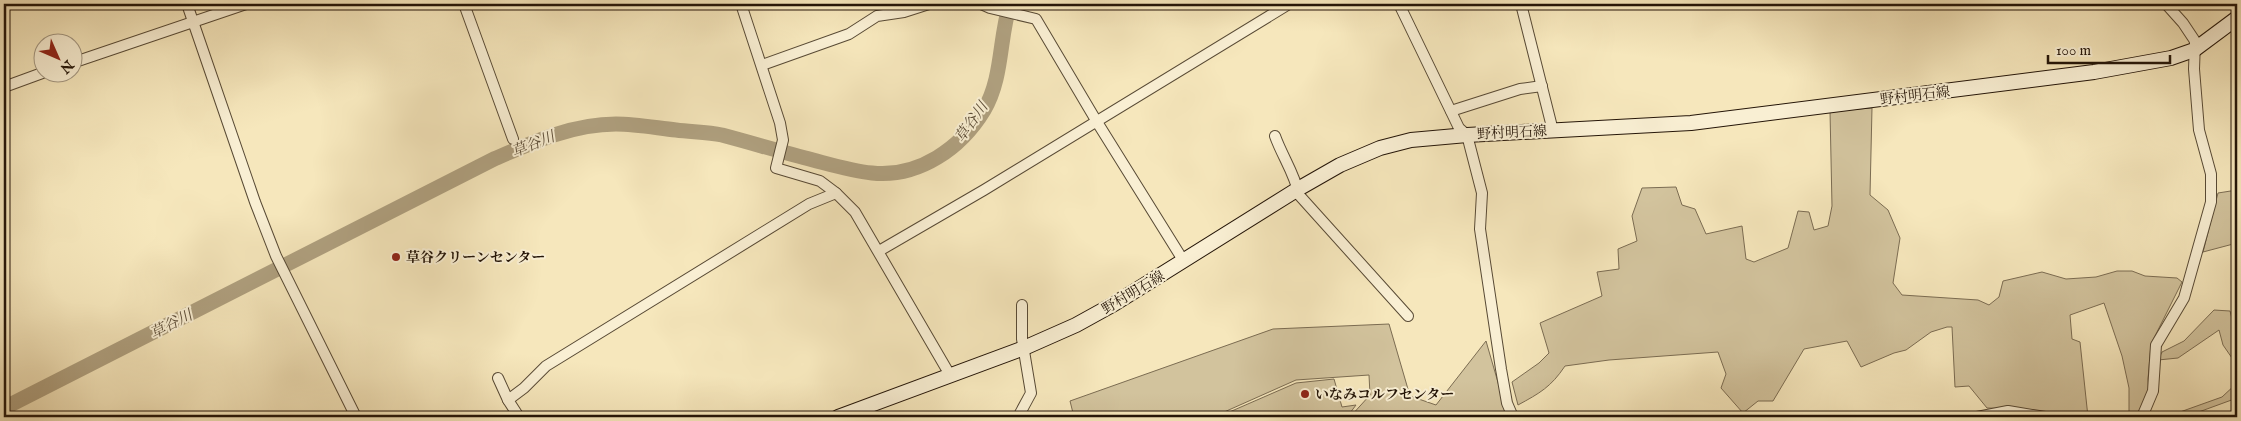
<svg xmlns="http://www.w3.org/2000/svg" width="2241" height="421" font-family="'IM FELL English','Noto Serif JP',serif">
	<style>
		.green { fill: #d2c39d; stroke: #7b6c52 }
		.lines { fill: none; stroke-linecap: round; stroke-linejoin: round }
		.river { stroke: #afa07f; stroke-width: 15 }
		.street-casing { stroke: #584a35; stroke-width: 12 }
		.secondary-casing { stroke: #241508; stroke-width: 16 }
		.street { stroke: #f9efd3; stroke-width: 10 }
		.secondary { stroke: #f9efd3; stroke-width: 14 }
		.poi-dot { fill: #8f2418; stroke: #f9efd3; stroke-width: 2 }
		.labels { text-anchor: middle; stroke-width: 4; stroke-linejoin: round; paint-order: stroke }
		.street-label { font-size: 14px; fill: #241508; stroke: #f9efd3 }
		.poi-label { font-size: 14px; font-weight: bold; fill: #241508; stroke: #f9efd3; text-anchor: start }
		.water-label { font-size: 15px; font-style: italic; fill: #5c4d38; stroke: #f9efd3 }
	</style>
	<rect width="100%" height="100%" fill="#f6e7bc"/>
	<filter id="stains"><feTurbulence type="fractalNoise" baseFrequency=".004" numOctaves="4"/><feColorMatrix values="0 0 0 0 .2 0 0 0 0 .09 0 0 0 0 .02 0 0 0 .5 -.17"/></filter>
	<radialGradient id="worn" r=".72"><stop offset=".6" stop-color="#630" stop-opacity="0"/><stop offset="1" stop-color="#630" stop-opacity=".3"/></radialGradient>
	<g class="green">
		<path d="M1872,108L1870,195L1888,210L1900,238L1893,283L1902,295L1978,300L1989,305L1999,297L2003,281L2042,272L2066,279L2096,277L2117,271H2132L2145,276L2177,278L2182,282L2151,344L2148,379L2149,396L2140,417H2129V388L2122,356L2104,303L2070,315L2072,339L2080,342L2088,417C2054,417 2021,408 1987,408L1969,386L1955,387L1952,327H1947L1931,332L1906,350L1894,353L1861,367L1847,341L1804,349L1773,401H1758L1743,413L1721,388L1726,374L1718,352L1609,360L1565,366C1551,387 1540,393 1518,405L1512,382L1539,363L1549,353L1540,323L1602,296L1597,272L1619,269L1618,249L1637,241L1632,216L1642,188L1676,187L1682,205L1695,209L1706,234L1742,226L1746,259L1754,262L1788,248L1798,211L1809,212L1814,230L1828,226L1832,206L1830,111Z"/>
		<path d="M2237,190V243L2203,252L2218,193Z"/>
		<path d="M2214,310L2230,311L2237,338V382L2232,358L2223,345L2219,330L2178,358L2158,360L2162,352L2184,341Z"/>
		<path d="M1389,324L1410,396L1436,405L1486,341L1508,417H1350L1370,395L1369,375L1296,380L1213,417H1074L1070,401L1273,329Z"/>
		<path d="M1334,379L1342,407L1356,405L1347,417H1218L1296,383Z"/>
		<path d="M2237,383V398L2185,417H2174L2180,412L2222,397Z"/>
	</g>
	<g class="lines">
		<path class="river" d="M4,408L494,159C533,142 573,124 616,124C636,124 657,128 676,130C691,132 707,132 722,135C752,143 782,152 813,160C832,165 852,171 872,173C919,178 961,148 984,110C1003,78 999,38 1010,4"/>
		<g class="street-casing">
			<g id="street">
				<path d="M187,4L255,202L276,256L356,417"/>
				<path d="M464,4L513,139"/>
				<path d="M741,4L780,123L783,140L776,168L820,181L836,193"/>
				<path d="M981,4L990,8L1036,19L1097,122L1183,260"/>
				<path d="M1399,4L1459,128L1467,135L1482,193L1480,229L1501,369L1507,403L1513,417"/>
				<path d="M1521,4L1553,131"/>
				<path d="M72,63L246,4"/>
				<path d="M762,65L849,34L877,16L904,12L929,4"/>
				<path d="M4,87L45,72"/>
				<path d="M1451,111L1520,89L1542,86"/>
				<path d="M1275,136C1282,156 1295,174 1299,195L1408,316"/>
				<path d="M879,251L984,190L1289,4"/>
				<path d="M498,378L508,400"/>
				<path d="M519,417L508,400L524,388L546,366L809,204L836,193L855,212L950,375"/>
				<path d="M1018,417L1031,393L1022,339V305"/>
				<path d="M1977,417L2008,411L2045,417"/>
				<path d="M2142,417L2153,391L2156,345L2184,298L2211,202V174L2199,130L2194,69L2195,41L2183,23L2166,4"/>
			</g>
		</g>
		<g class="secondary-casing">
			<path id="secondary" d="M838,417L1024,348L1076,325L1114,304L1298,189L1340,165L1380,148L1411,140L1467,135L1691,123L2094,72L2171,58L2194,50L2237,18"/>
		</g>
		<use href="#street" class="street"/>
		<use href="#secondary" class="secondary"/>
	</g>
	<g class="poi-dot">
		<circle cx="396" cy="257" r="5"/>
		<circle cx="1305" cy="394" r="5"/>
	</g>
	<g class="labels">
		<g class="street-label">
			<text transform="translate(1915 95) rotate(-7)" y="5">野村明石線</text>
			<text transform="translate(1512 132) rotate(-3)" y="5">野村明石線</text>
			<text transform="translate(1133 292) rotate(-31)" y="5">野村明石線</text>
		</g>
		<g class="poi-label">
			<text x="406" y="262">草谷クリーンセンター</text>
			<text x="1315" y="399">いなみコルフセンター</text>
		</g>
		<g class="water-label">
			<text transform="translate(971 122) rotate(-55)" y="5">草谷川</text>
			<text transform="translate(533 144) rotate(-22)" y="5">草谷川</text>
			<text transform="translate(171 324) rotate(-27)" y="5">草谷川</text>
		</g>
	</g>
	<rect width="2241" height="421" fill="none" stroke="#f6e7bc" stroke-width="20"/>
	<rect x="5" y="5" width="2231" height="411" fill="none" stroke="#241508" stroke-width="2.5"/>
	<rect x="10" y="10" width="2221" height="401" fill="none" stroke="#241508"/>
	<g transform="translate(58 58) rotate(135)"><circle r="24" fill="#f9efd3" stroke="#a49882"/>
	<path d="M0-4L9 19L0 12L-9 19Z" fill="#8f2418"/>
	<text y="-8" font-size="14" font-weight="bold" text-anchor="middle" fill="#241508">N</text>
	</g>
	<path d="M2048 55v8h122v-8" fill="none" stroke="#241508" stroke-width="2.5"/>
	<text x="2056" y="55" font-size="15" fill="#241508" stroke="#f9efd3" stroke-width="4" paint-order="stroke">100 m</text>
	<rect width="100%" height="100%" filter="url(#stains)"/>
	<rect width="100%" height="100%" fill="url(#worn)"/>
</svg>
